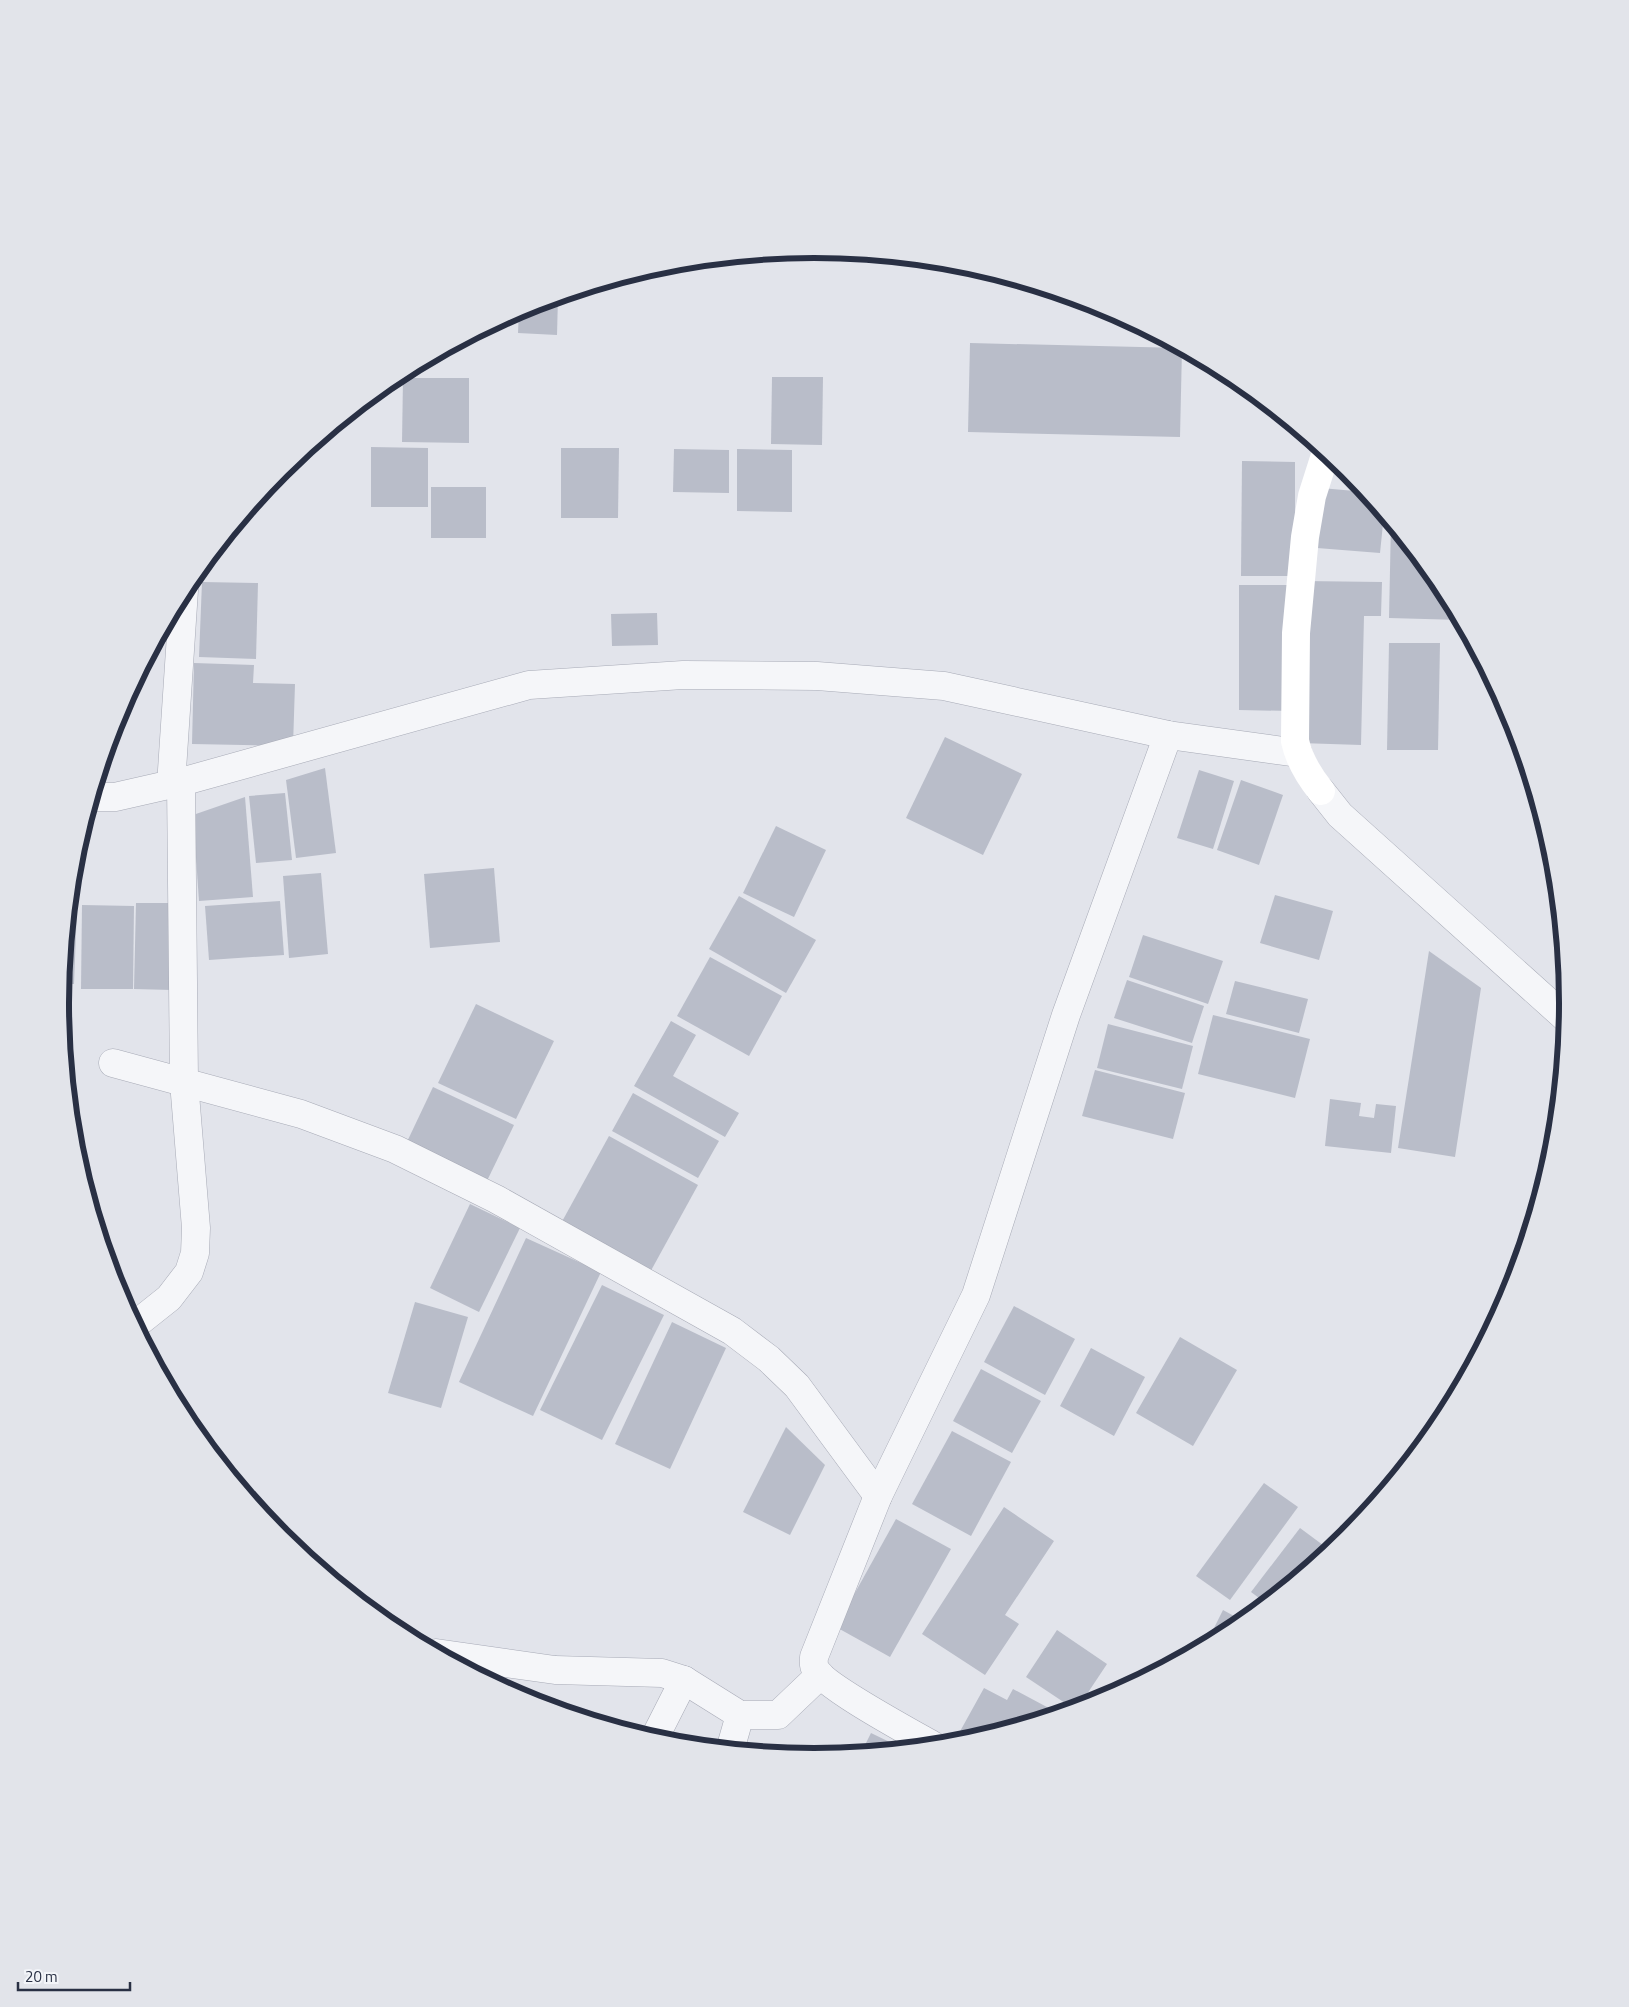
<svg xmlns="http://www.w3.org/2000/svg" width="1629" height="2007" font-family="'Titillium Web',sans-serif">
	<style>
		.building { fill: #b9bdc9 }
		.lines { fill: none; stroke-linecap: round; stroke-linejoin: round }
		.street-casing { stroke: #a7aab6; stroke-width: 29 }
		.street { stroke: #f5f6f9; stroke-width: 28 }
		.secondary { stroke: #fff; stroke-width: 28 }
		.rim { fill: none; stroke: #293044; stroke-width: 6 }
	</style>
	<rect width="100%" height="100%" fill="#e2e4eb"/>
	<g class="building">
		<path d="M558,297L557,335L518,333L519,310Z"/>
		<path d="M970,343L1182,348L1180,437L968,432Z"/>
		<path d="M772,377H823L822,445L771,444Z"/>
		<path d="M403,378H469V443L402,442Z"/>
		<path d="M371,447L428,448V507H371Z"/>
		<path d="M561,448H619L618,518H561Z"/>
		<path d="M674,449L729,450V493L673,492Z"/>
		<path d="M737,449L792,450V512L737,511Z"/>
		<path d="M1242,461L1295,462V576H1241Z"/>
		<rect x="431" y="487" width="55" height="51"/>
		<path d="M1321,488L1366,492L1384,514L1380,553L1317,548Z"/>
		<path d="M1391,522L1442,585L1461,620L1389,618Z"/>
		<path d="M1303,581L1382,582L1381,616H1364L1361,745L1300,743Z"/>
		<path d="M202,582L258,583L256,659L199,657Z"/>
		<path d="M1239,585H1292L1291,711L1239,710Z"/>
		<path d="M657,613L658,645L612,646L611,614Z"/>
		<path d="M1389,643H1440L1438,750H1387Z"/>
		<path d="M194,663L254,665L253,683L295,684L293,746L192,744Z"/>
		<path d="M1510,712L1512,715L1515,727H1509Z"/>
		<path d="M945,737L1022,774L983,855L906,818Z"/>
		<path d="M325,768L336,853L296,858L286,780Z"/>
		<path d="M1199,770L1234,781L1213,849L1177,838Z"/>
		<path d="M1241,780L1283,795L1259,865L1217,850Z"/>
		<path d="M285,793L292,860L256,863L249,796Z"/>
		<path d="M245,797L253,897L199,901L193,815Z"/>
		<path d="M776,826L826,850L794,917L743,893Z"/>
		<path d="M494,868L500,942L430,948L424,874Z"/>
		<path d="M321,873L328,954L289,958L283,876Z"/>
		<path d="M1275,895L1333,911L1319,960L1260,943Z"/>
		<path d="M739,896L816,940L786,993L709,949Z"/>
		<path d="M280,901L284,955L209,960L205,906Z"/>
		<path d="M136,903H171L172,990L134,989Z"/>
		<path d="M82,905L134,906L133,989H81Z"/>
		<path d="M69,908H77L74,984H62Z"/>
		<path d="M1143,935L1223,961L1208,1004L1129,977Z"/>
		<path d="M1429,951L1481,988L1455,1157L1398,1148Z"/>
		<path d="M710,957L782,996L749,1056L677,1016Z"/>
		<path d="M1127,980L1204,1006L1192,1043L1114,1018Z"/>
		<path d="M1235,981L1308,999L1299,1033L1226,1014Z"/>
		<path d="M476,1004L554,1041L516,1119L438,1083Z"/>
		<path d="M1213,1015L1310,1039L1295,1098L1198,1074Z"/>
		<path d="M671,1021L696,1035L673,1076L739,1113L725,1137L634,1086Z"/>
		<path d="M1108,1024L1193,1046L1182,1089L1097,1068Z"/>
		<path d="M1095,1070L1185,1093L1173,1139L1082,1116Z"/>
		<path d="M433,1087L514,1125L485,1185L405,1146Z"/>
		<path d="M633,1093L719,1141L698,1178L612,1131Z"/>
		<path d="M1330,1099L1361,1103L1359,1116L1374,1118L1376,1104L1396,1106L1391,1153L1325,1146Z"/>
		<path d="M609,1136L698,1185L648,1276L559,1227Z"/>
		<path d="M470,1204L520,1228L479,1312L430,1288Z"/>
		<path d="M526,1238L601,1272L533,1416L459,1382Z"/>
		<path d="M602,1285L664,1315L602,1440L540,1410Z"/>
		<path d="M415,1302L468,1317L441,1408L388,1393Z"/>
		<path d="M1014,1306L1075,1339L1045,1395L984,1362Z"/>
		<path d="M672,1322L726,1348L670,1469L615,1444Z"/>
		<path d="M1180,1337L1237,1370L1193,1446L1136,1413Z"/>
		<path d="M1091,1348L1145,1377L1114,1436L1060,1406Z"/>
		<path d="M981,1369L1041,1401L1012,1453L953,1421Z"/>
		<path d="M786,1427L825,1465L790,1535L743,1512Z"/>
		<path d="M952,1431L1011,1462L971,1536L912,1504Z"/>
		<path d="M1264,1483L1298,1507L1230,1600L1196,1576Z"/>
		<path d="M1004,1507L1054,1541L1005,1615L1019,1624L985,1675L922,1634Z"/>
		<path d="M896,1519L951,1549L890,1657L836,1627Z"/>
		<path d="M1300,1528L1331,1551L1267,1604L1251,1592Z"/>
		<path d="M1223,1610L1245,1622L1233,1631L1205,1646Z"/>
		<path d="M1057,1630L1107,1664L1077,1709H1074L1026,1677Z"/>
		<path d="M984,1688L1007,1700L1013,1689L1060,1714L953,1744Z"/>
		<path d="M871,1733L904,1749L861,1753Z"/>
	</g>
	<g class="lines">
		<g class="street-casing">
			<g id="street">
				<path d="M171,785L184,590"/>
				<path d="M1321,791L1340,815L1567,1019"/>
				<path d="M93,797H115L181,782L529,685L683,675L817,676L944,686L1168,735L1298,753"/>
				<path d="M113,1063L301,1114L395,1149L496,1199L732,1331L769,1359L797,1386L878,1496"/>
				<path d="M135,1325L169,1298L189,1272L195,1253L196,1228L184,1082L181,782"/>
				<path d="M436,1653L555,1670L662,1673L684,1680L740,1715H778L820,1675"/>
				<path d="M654,1739L684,1680"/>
				<path d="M934,1746C913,1734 822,1685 815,1668C813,1665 814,1660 814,1657L878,1496L976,1295L1066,1015L1168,735"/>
				<path d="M730,1750L740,1715"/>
			</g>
		</g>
		<use href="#street" class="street"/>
		<path class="secondary" d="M1321,791C1309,776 1299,760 1295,741L1296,633L1305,537L1312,496L1326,452"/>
	</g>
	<path d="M0 0H1629V2007H0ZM69 1003a745 745 0 1 1 1490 0a745 745 0 1 1-1490 0Z" fill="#e2e4ea" fill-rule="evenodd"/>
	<path class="rim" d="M69 1003a745 745 0 1 1 1490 0a745 745 0 1 1-1490 0Z"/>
	<path d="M18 1982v8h112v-8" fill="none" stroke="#293044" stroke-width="2.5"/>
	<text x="25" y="1982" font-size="15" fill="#293044" stroke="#f2f4f8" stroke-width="4" paint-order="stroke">20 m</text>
</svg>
